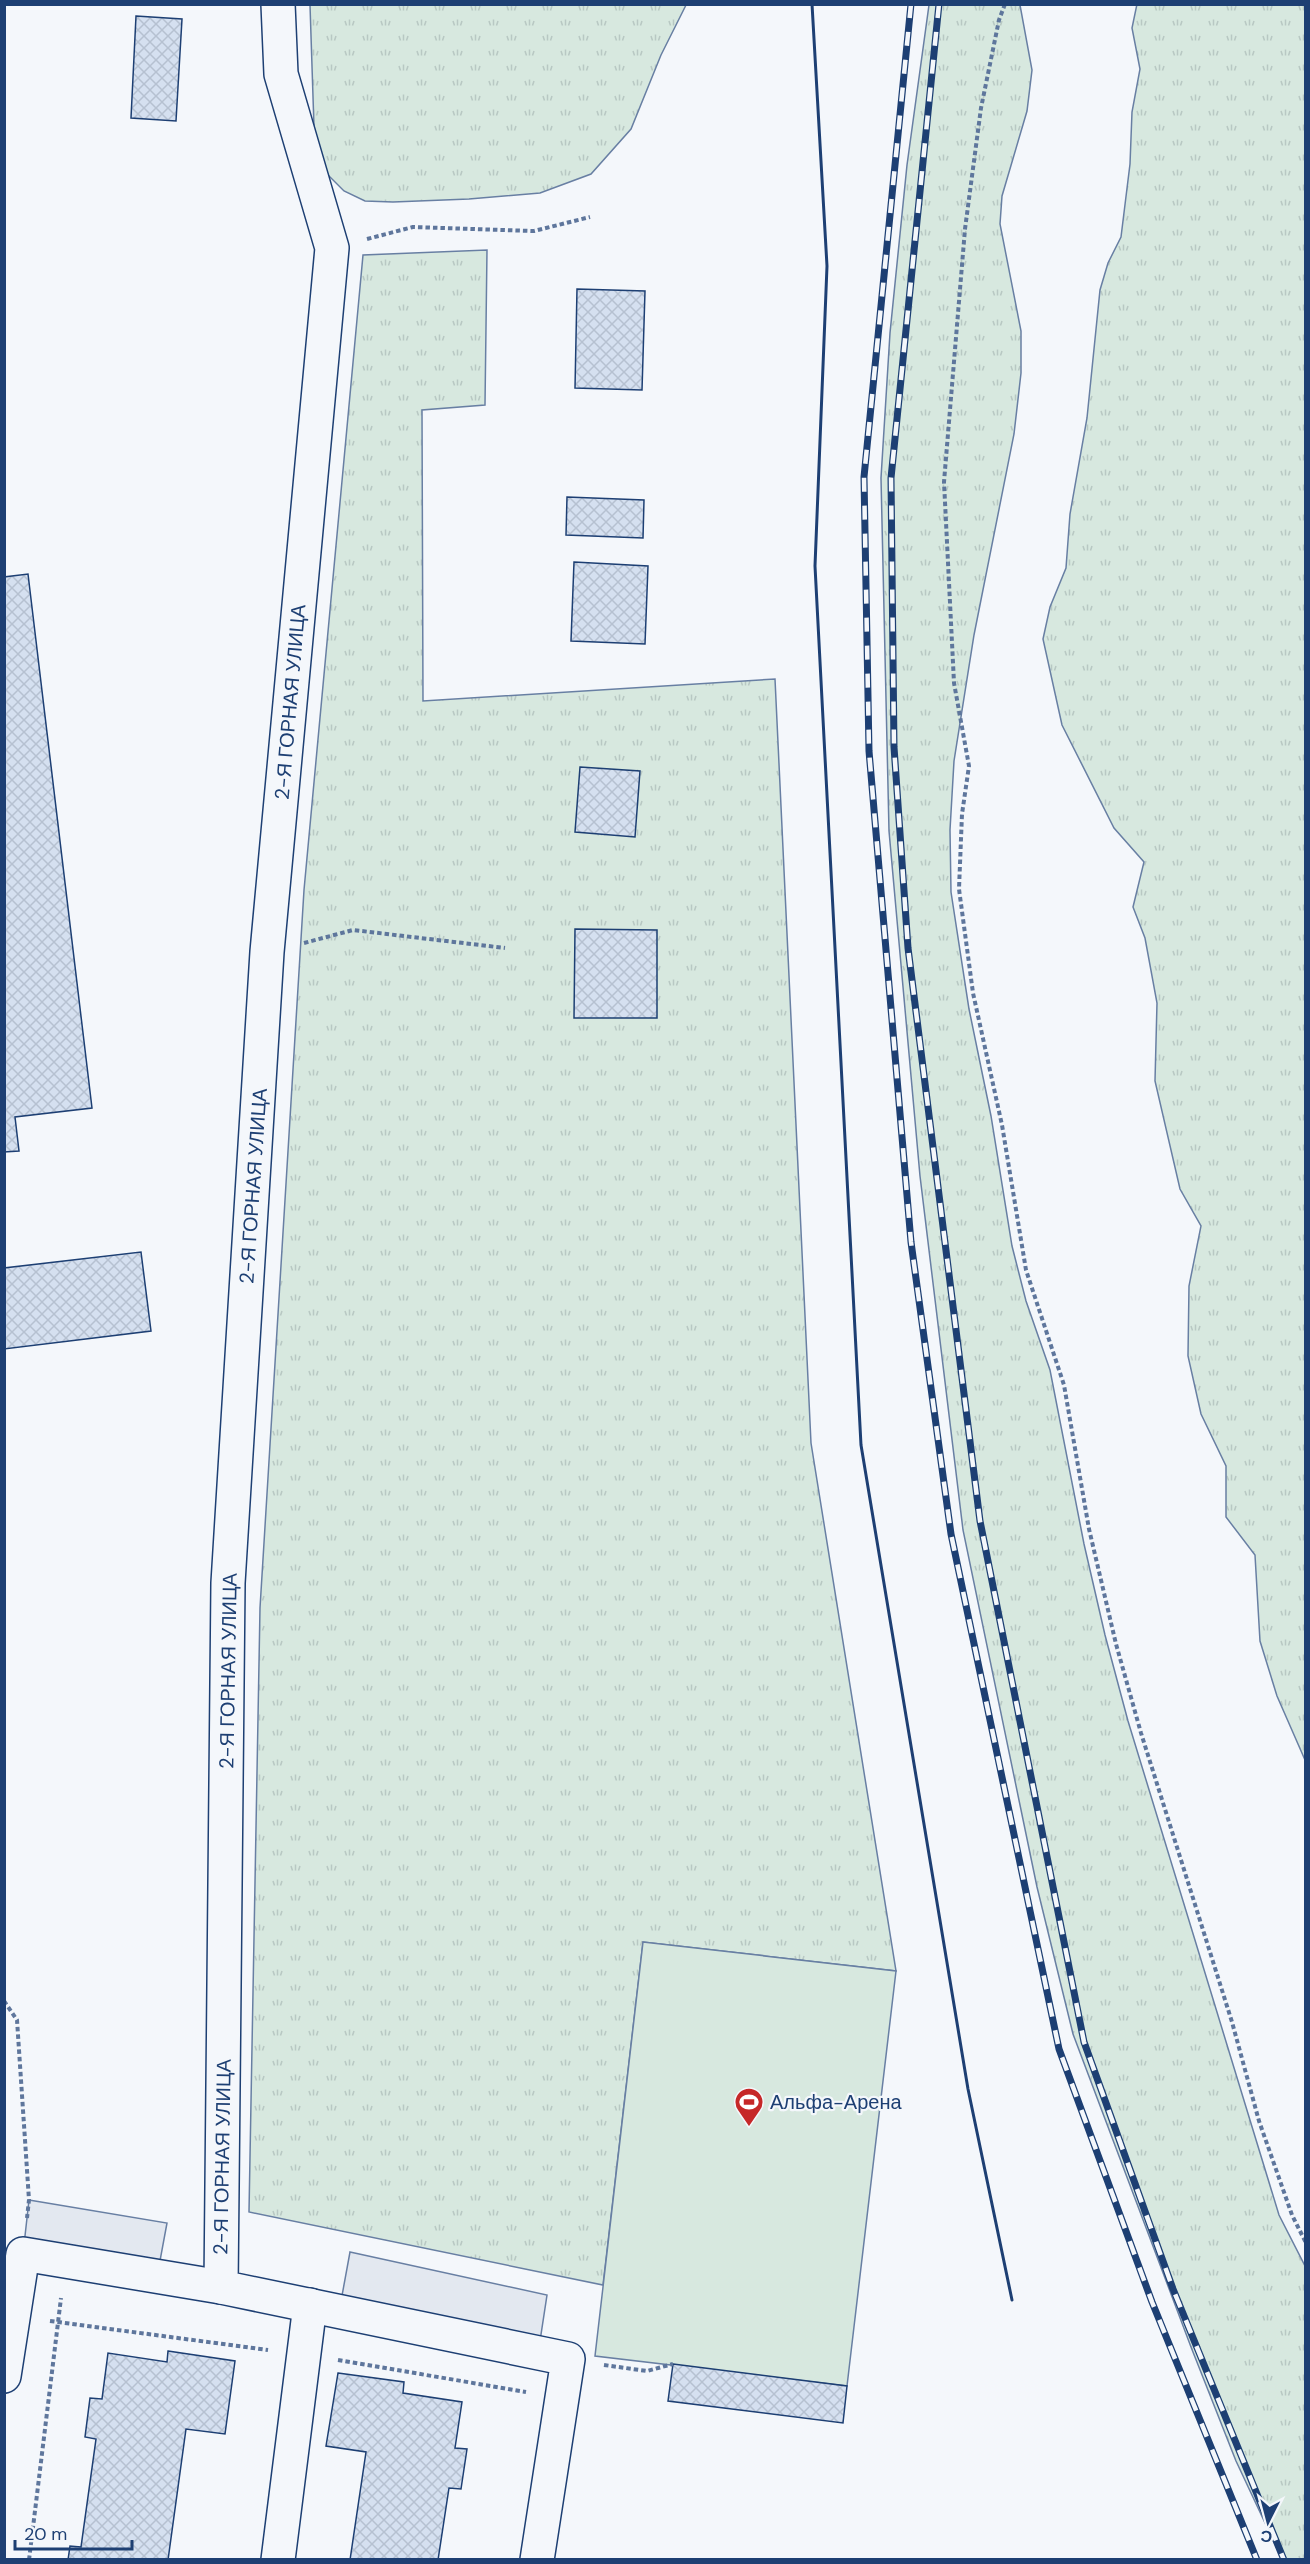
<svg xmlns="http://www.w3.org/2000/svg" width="1310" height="2564" font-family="'DM Sans',sans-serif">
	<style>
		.grass { fill: url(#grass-tufts); stroke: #687fa3; stroke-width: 1.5 }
		.garden { fill: #d7e8df; stroke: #687fa3; stroke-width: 1.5 }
		.parking { fill: #e3e8f0; stroke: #687fa3; stroke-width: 1.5 }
		.building { fill: url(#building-cross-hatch); stroke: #1d3f73; stroke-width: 1.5 }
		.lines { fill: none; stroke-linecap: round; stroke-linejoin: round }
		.minor-casing { stroke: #1d3f73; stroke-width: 36 }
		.path { stroke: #5e769c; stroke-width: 4; stroke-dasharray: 4.5 3; stroke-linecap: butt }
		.minor { stroke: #f4f7fb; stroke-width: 33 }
		.rail-casing { stroke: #1d3f73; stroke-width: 7 }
		.rail { stroke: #f4f7fb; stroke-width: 4.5; stroke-dasharray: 14; stroke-linecap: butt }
		.wall { stroke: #1d3f73; stroke-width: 3 }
		.labels { text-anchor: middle; stroke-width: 4.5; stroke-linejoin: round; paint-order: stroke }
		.street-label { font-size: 20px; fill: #1d3f73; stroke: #f4f7fb }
		.poi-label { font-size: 20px; fill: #1d3f73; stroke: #f4f7fb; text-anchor: start }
	</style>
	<defs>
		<pattern id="grass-tufts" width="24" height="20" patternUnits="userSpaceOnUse" patternTransform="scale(1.5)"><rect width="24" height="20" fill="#d7e8df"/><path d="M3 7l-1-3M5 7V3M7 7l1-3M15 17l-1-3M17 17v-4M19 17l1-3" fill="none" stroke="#b8c8c3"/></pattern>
		<pattern id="building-cross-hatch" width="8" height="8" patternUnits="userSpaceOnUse" patternTransform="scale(1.5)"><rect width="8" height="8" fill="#d5e0f0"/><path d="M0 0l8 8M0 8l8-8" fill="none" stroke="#b6c1d1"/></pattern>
	</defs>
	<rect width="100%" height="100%" fill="#f4f7fb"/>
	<g class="grass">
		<path d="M1137,4L1305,5V1760L1277,1696L1260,1641L1255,1555L1226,1517V1466L1201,1414L1188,1356L1189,1286L1201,1226L1180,1189L1155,1081L1157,1003L1145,938L1133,907L1144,862L1114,828L1062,725L1043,639L1050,607L1066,568L1070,514L1087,418L1100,290L1108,263L1121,237L1130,164L1132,112L1140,69L1132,28Z"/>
		<path d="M310,5H686L661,55L631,129L591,174L540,193L469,199L393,202L365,201L344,191L323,170L314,127Z"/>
		<path d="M929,5H1020L1032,70L1027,111L1002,196L1000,224L1021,331V373L1014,434L974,635L954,761L950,830L951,892L969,1009L991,1116L1012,1246L1026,1301L1050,1370L1084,1544L1105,1635L1128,1721L1279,2215L1305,2266V2559H1282L1236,2461L1191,2347L1073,2034L1037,1887L963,1530L920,1176L889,831L881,478L890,333L907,165Z"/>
		<path d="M487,250L485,405L422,410L423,701L775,679L811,1443L896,1971L643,1942L603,2285L249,2212L260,1608L304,890L363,255Z"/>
	</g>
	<path class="garden" d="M643,1942L896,1971L847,2386L595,2356Z"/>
	<g class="parking">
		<path d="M29,2200L167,2223L157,2277L23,2254Z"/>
		<path d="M350,2252L547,2295L538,2354L339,2312Z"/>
	</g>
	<g class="building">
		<path d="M136,16L182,19L176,121L131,118Z"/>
		<path d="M577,289L645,291L642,390L575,388Z"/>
		<path d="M567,497L644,500L643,538L566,535Z"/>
		<path d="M574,562L648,566L645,644L571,641Z"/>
		<path d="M28,574L92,1108L15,1117L19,1151L4,1152V577Z"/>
		<path d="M580,767L640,771L635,837L575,832Z"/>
		<path d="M575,929L657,930V1018H574Z"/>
		<path d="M141,1252L151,1331L4,1349V1268Z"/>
		<path d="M168,2351L235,2361L225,2434L186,2429L168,2560H68L70,2546L81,2547L96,2439L85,2437L90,2398L102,2399L108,2353L167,2362Z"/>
		<path d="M673,2364L847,2386L843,2423L668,2401Z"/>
		<path d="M338,2373L404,2382L403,2393L462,2402L455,2448L467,2449L461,2489L449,2488L438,2560H350L366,2452L326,2446Z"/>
	</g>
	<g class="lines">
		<g class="minor-casing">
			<g id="minor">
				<path d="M278,4L281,74L332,248L267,952L228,1583L221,2287L568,2359L537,2560"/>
				<path d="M4,2376L23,2254L221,2287"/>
				<path d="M278,2560L310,2305"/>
			</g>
		</g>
		<g class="path">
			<path d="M1005,4L999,20L981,108L965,229L944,482L954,683L969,766L962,814L959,889L973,993L1002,1125L1026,1270L1064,1385L1089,1529L1116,1644L1141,1733L1232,2022L1259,2121L1292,2215L1306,2243"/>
			<path d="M367,239L413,227L534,231L590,217"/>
			<path d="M304,943L353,930L505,948"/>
			<path d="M4,2001L17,2020L29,2200L27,2218"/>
			<path d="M50,2321L268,2350"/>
			<path d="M338,2360L526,2392"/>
			<path d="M604,2365L647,2371L673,2364"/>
			<path d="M29,2560L61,2298"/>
		</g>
		<use href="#minor" class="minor"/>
		<g class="rail-casing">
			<g id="rail">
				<path d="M911,4L864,477L869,751L911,1242L951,1534L1059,2049L1152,2302L1257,2560"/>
				<path d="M939,4L891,478L894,747L908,948L980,1521L1084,2042L1173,2289L1284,2560"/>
			</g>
		</g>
		<use href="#rail" class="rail"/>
		<path class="wall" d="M812,4L827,266L815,566L861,1445L968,2089L1012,2300"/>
	</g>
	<defs>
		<g id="stadium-pin" transform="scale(1.5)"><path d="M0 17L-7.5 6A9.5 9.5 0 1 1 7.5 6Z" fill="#c62828" stroke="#f4f7fb"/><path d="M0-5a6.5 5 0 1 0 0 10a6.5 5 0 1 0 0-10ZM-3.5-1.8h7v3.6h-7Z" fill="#fff"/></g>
	</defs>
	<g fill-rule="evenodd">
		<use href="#stadium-pin" x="749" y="2102"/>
	</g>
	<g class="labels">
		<g class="street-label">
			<text transform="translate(290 702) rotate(-85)" y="7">2-Я ГОРНАЯ УЛИЦА</text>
			<text transform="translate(253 1186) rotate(-86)" y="7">2-Я ГОРНАЯ УЛИЦА</text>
			<text transform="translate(228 1671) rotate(-89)" y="7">2-Я ГОРНАЯ УЛИЦА</text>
			<text transform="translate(222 2157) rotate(-89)" y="7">2-Я ГОРНАЯ УЛИЦА</text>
		</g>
		<g class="poi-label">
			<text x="770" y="2109">Альфа-Арена</text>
		</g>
	</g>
	<rect width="1310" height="2564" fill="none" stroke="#1d3f73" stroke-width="12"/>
	<g transform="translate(1268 2522) rotate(186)" stroke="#f4f7fb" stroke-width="4.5" paint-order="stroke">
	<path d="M0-4.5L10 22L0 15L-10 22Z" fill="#1d3f73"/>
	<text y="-9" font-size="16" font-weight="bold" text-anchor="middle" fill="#1d3f73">С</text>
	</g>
	<path d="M15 2540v9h117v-9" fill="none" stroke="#1d3f73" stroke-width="3"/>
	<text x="24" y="2540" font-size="18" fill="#1d3f73" stroke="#f4f7fb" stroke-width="4.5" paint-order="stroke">20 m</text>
</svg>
